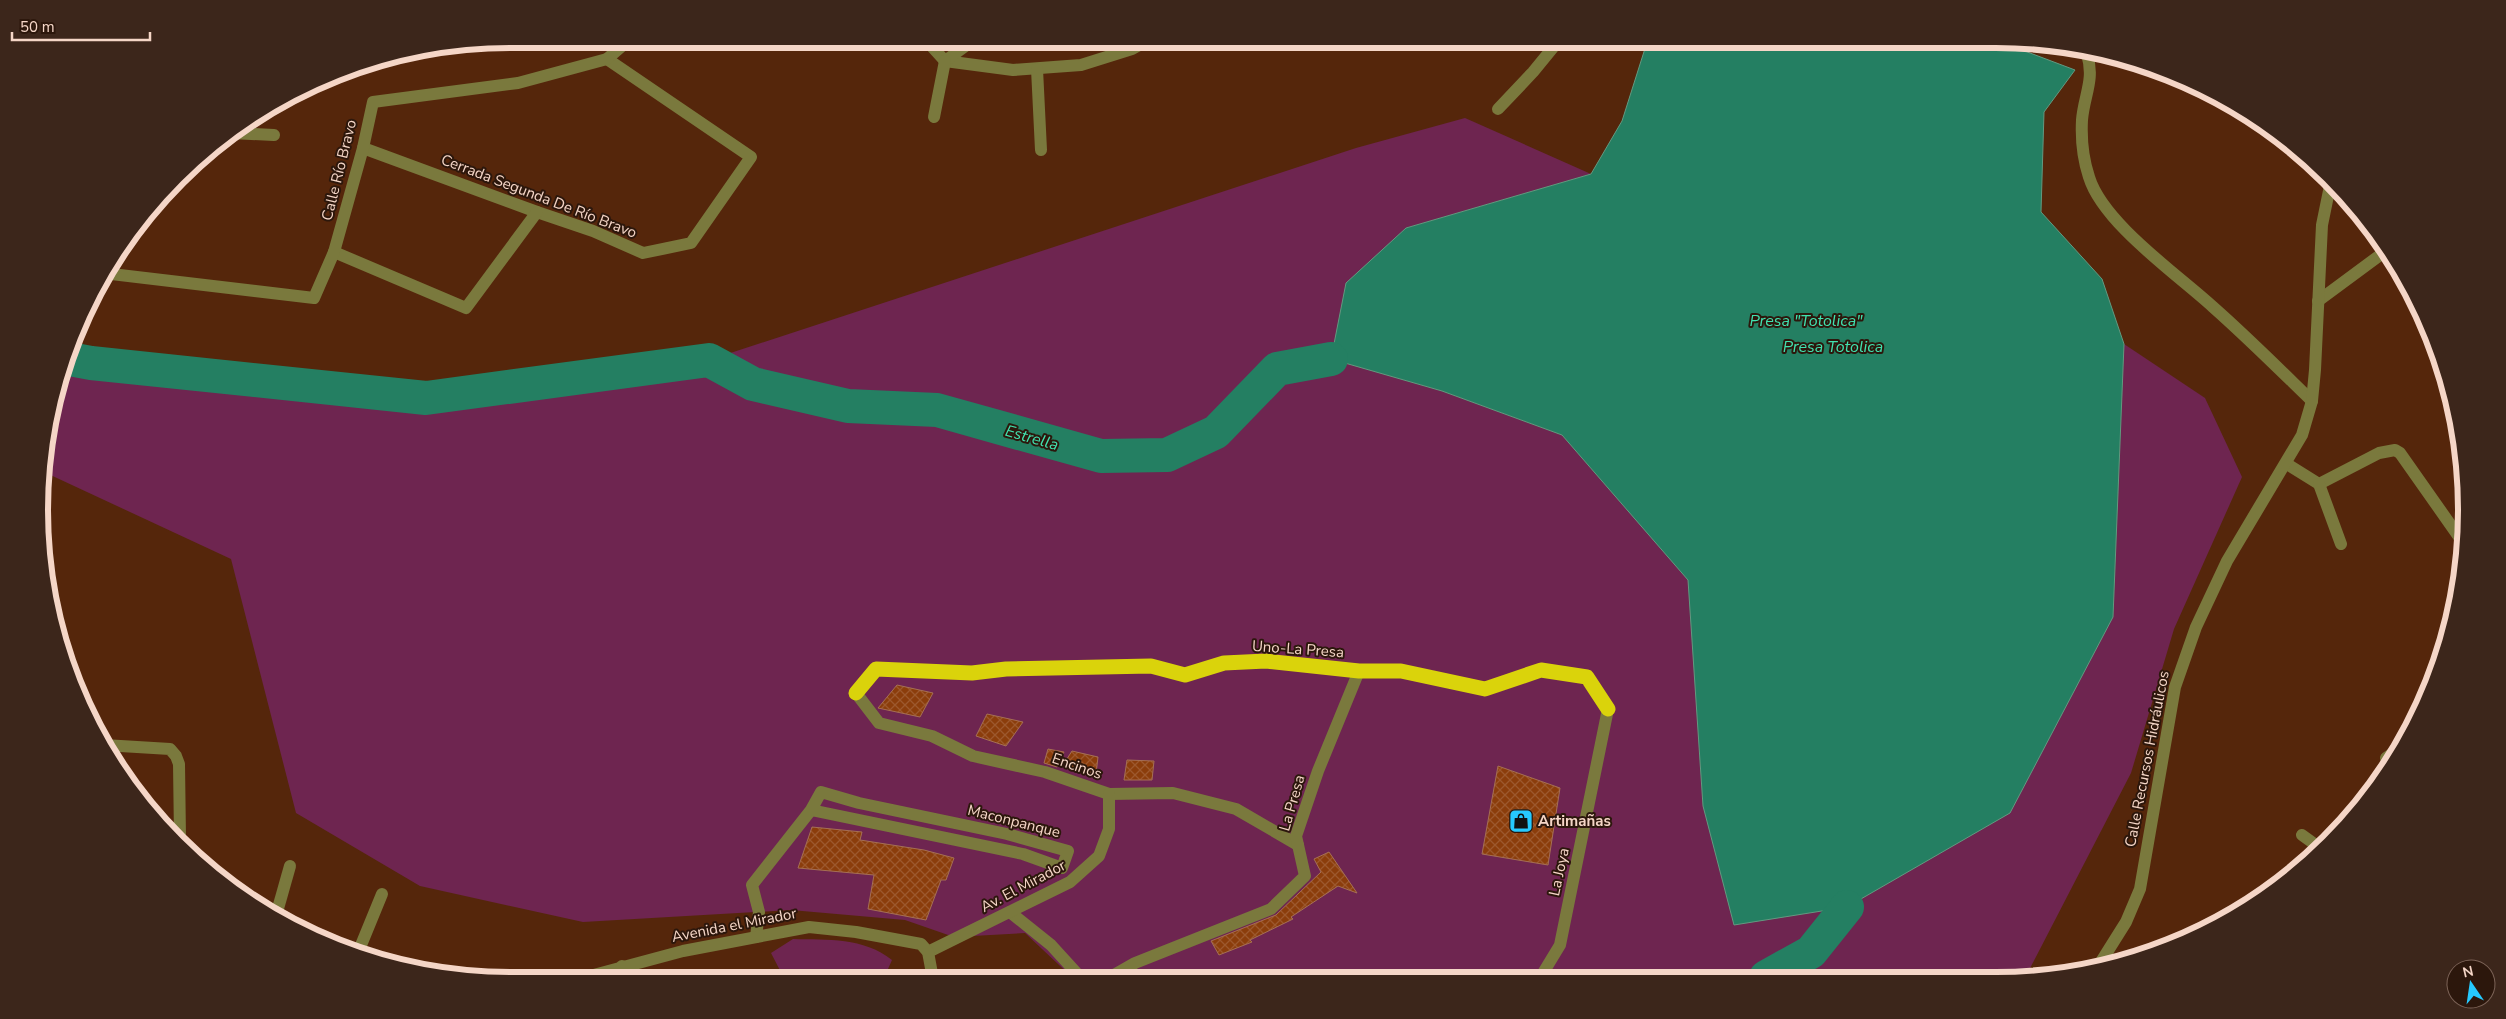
<svg xmlns="http://www.w3.org/2000/svg" width="2506" height="1019" font-family="'Nunito Sans',sans-serif">
	<style>
		.green { fill: #6e2550 }
		.water { fill: #247f62; stroke: #639980 }
		.lines { fill: none; stroke-linecap: round; stroke-linejoin: round }
		.river { stroke: #247f62; stroke-width: 34 }
		.building { fill: url(#building-cross-hatch); stroke: #a56f54 }
		.minor { stroke: #7a793d; stroke-width: 12 }
		.highway { stroke: #dad30b; stroke-width: 15 }
		.labels { text-anchor: middle; stroke-width: 4; stroke-linejoin: round; paint-order: stroke }
		.street-label { font-size: 15px; fill: #f5d6c7; stroke: #2c170c }
		.poi-label { font-size: 15px; font-weight: bold; fill: #f5d6c7; stroke: #2c170c; text-anchor: start }
		.water-label { font-size: 16px; font-style: italic; fill: #41e2af; stroke: #2c170c }
		.rim { fill: none; stroke: #f5d6c7; stroke-width: 6 }
	</style>
	<defs>
		<pattern id="building-cross-hatch" width="8" height="8" patternUnits="userSpaceOnUse" patternTransform="scale(1.25)"><rect width="8" height="8" fill="#8b3d0b"/><path d="M0 0l8 8M0 8l8-8" fill="none" stroke="#9c582d"/></pattern>
	</defs>
	<rect width="100%" height="100%" fill="#55260b"/>
	<g class="green">
		<path d="M1465,118L1591,174L1406,228L1332,359L1442,391L1562,435L1689,580L1703,806L2113,617L2124,344L2205,398L2242,477L2174,629L2131,773L2026,976L1074,979L1025,933L954,937L905,920L791,910L583,922L420,886L296,813L231,559L44,472L43,448L64,358L91,363L426,398L709,360L1356,148Z"/>
		<path d="M793,939C828,940 863,937 892,960L888,969L865,979L785,980L771,953Z"/>
	</g>
	<path class="water" d="M1648,39H1993L2075,70L2044,112L2041,212L2102,279L2124,344L2113,617L2010,813L1847,907L1734,925L1703,806L1688,580L1562,435L1442,391L1331,359L1346,283L1406,228L1591,174L1622,121Z"/>
	<g class="lines">
		<g class="river">
			<path d="M64,358L91,363L426,398L709,360L753,384L848,406L937,410L1101,456L1167,455L1216,432L1277,369L1331,359"/>
			<path d="M1766,977L1811,952L1847,907"/>
		</g>
	</g>
	<g class="building">
		<path d="M897,685L933,693L920,717L878,708Z"/>
		<path d="M987,714L1023,722L1006,746L976,736Z"/>
		<path d="M1048,749L1064,752L1057,767L1044,763Z"/>
		<path d="M1072,751L1098,757L1096,774L1063,765Z"/>
		<path d="M1127,760L1154,761L1152,780H1124Z"/>
		<path d="M1498,766L1560,788L1548,865L1482,854Z"/>
		<path d="M812,827L862,832L860,840L924,850L954,858L946,880H941L926,920L868,909L874,875L798,868Z"/>
		<path d="M1329,852L1357,893L1338,886L1291,917L1293,919L1250,940L1252,942L1219,955L1211,941L1276,915L1321,872L1314,859Z"/>
	</g>
	<g class="lines">
		<g class="minor">
			<path d="M925,39L945,61L1013,70L1081,65L1132,49L1150,39"/>
			<path d="M2087,54C2095,80 2084,95 2082,120C2081,139 2083,159 2089,177C2103,223 2177,274 2213,307C2247,337 2279,369 2312,401"/>
			<path d="M945,61L975,39"/>
			<path d="M1037,69L1041,150"/>
			<path d="M1498,109L1533,72L1560,39"/>
			<path d="M934,117L945,61"/>
			<path d="M231,133L274,135"/>
			<path d="M363,148L537,212L593,231L643,253L691,243L751,157L607,59"/>
			<path d="M334,252L466,308L537,212"/>
			<path d="M103,273L314,298L334,252L363,148L373,102L518,83L607,59L630,39"/>
			<path d="M2318,301L2387,250"/>
			<path d="M2287,464L2319,484L2379,453L2395,450L2400,453L2464,544"/>
			<path d="M2319,484L2341,544"/>
			<path d="M856,693L879,723L932,736L973,756L1045,772L1109,794L1173,793L1236,809L1298,845"/>
			<path d="M104,745L170,749L176,756L179,764L180,838"/>
			<path d="M2386,758L2399,749"/>
			<path d="M2302,835L2320,848"/>
			<path d="M277,912L290,866"/>
			<path d="M1010,912L1051,945L1082,979"/>
			<path d="M756,937L759,912L752,885L811,810L821,792L859,803L1007,834L1068,851L1062,868L1023,854L811,810"/>
			<path d="M928,952L1070,882L1099,856L1109,829V794"/>
			<path d="M357,955L382,894"/>
			<path d="M2099,965L2126,922L2140,889L2175,687L2196,627L2227,561L2302,435L2312,401L2315,370L2322,225L2331,181"/>
			<path d="M622,966L628,980"/>
			<path d="M1540,978L1560,945L1608,709"/>
			<path d="M1107,979L1135,963L1271,909L1305,876L1296,836L1318,771L1359,671"/>
			<path d="M575,980L683,951L809,927L856,932L921,944L928,952L933,979"/>
		</g>
		<path class="highway" d="M856,693L876,669L972,673L1006,669L1151,666L1185,675L1224,663L1266,661L1359,671H1401L1485,689L1541,670L1587,677L1608,709"/>
	</g>
	<defs>
		<g id="shop-square" transform="scale(1.25)"><rect x="-9" y="-9" width="18" height="18" rx="4" fill="#26c9fe" stroke="#2c170c"/><path d="M-5-2.5h2.3a2.7 3.5 0 0 1 5.4 0H5L5.5 6h-11ZM-1.5-2.5h3a1.5 2.3 0 0 0-3 0Z" fill="#111"/></g>
	</defs>
	<g fill-rule="evenodd">
		<use href="#shop-square" x="1521" y="821"/>
	</g>
	<g class="labels">
		<g class="street-label">
			<text transform="translate(339 170) rotate(-76)" y="5">Calle Río Bravo</text>
			<text transform="translate(539 196) rotate(21)" y="5">Cerrada Segunda De Río Bravo</text>
			<text transform="translate(1298 649) rotate(4)" y="5">Uno-La Presa</text>
			<text transform="translate(2147 759) rotate(-79)" y="5">Calle Recursos Hidráulicos</text>
			<text transform="translate(1077 766) rotate(19)" y="5">Encinos</text>
			<text transform="translate(1292 803) rotate(-74)" y="5">La Presa</text>
			<text transform="translate(1014 821) rotate(14)" y="5">Maconpanque</text>
			<text transform="translate(1559 872) rotate(-78)" y="5">La Joya</text>
			<text transform="translate(1023 886) rotate(-28)" y="5">Av. El Mirador</text>
			<text transform="translate(734 925) rotate(-11)" y="5">Avenida el Mirador</text>
		</g>
		<g class="poi-label">
			<text x="1538" y="826">Artimañas</text>
		</g>
		<g class="water-label">
			<text x="1806" y="326">Presa "Totolica"</text>
			<text x="1833" y="352">Presa Totolica</text>
			<text transform="translate(1032 437) rotate(16)" y="6">Estrella</text>
		</g>
	</g>
	<path d="M0 0H2506V1019H0ZM510 48H1996A462 462 0 0 1 2458 510V510A462 462 0 0 1 1996 972H510A462 462 0 0 1 48 510V510A462 462 0 0 1 510 48Z" fill="#3c261b" fill-rule="evenodd"/>
	<path class="rim" d="M510 48H1996A462 462 0 0 1 2458 510V510A462 462 0 0 1 1996 972H510A462 462 0 0 1 48 510V510A462 462 0 0 1 510 48Z"/>
	<g transform="translate(2471 984) rotate(347)"><circle r="24" fill="#2c170c" stroke="#7c6357"/>
	<path d="M0-4L9 19L0 12L-9 19Z" fill="#26c9fe"/>
	<text y="-8" font-size="14" font-weight="bold" text-anchor="middle" fill="#f5d6c7">N</text>
	</g>
	<path d="M12 32v8h138v-8" fill="none" stroke="#f5d6c7" stroke-width="2.5"/>
	<text x="20" y="32" font-size="15" fill="#f5d6c7" stroke="#2c170c" stroke-width="4" paint-order="stroke">50 m</text>
</svg>
